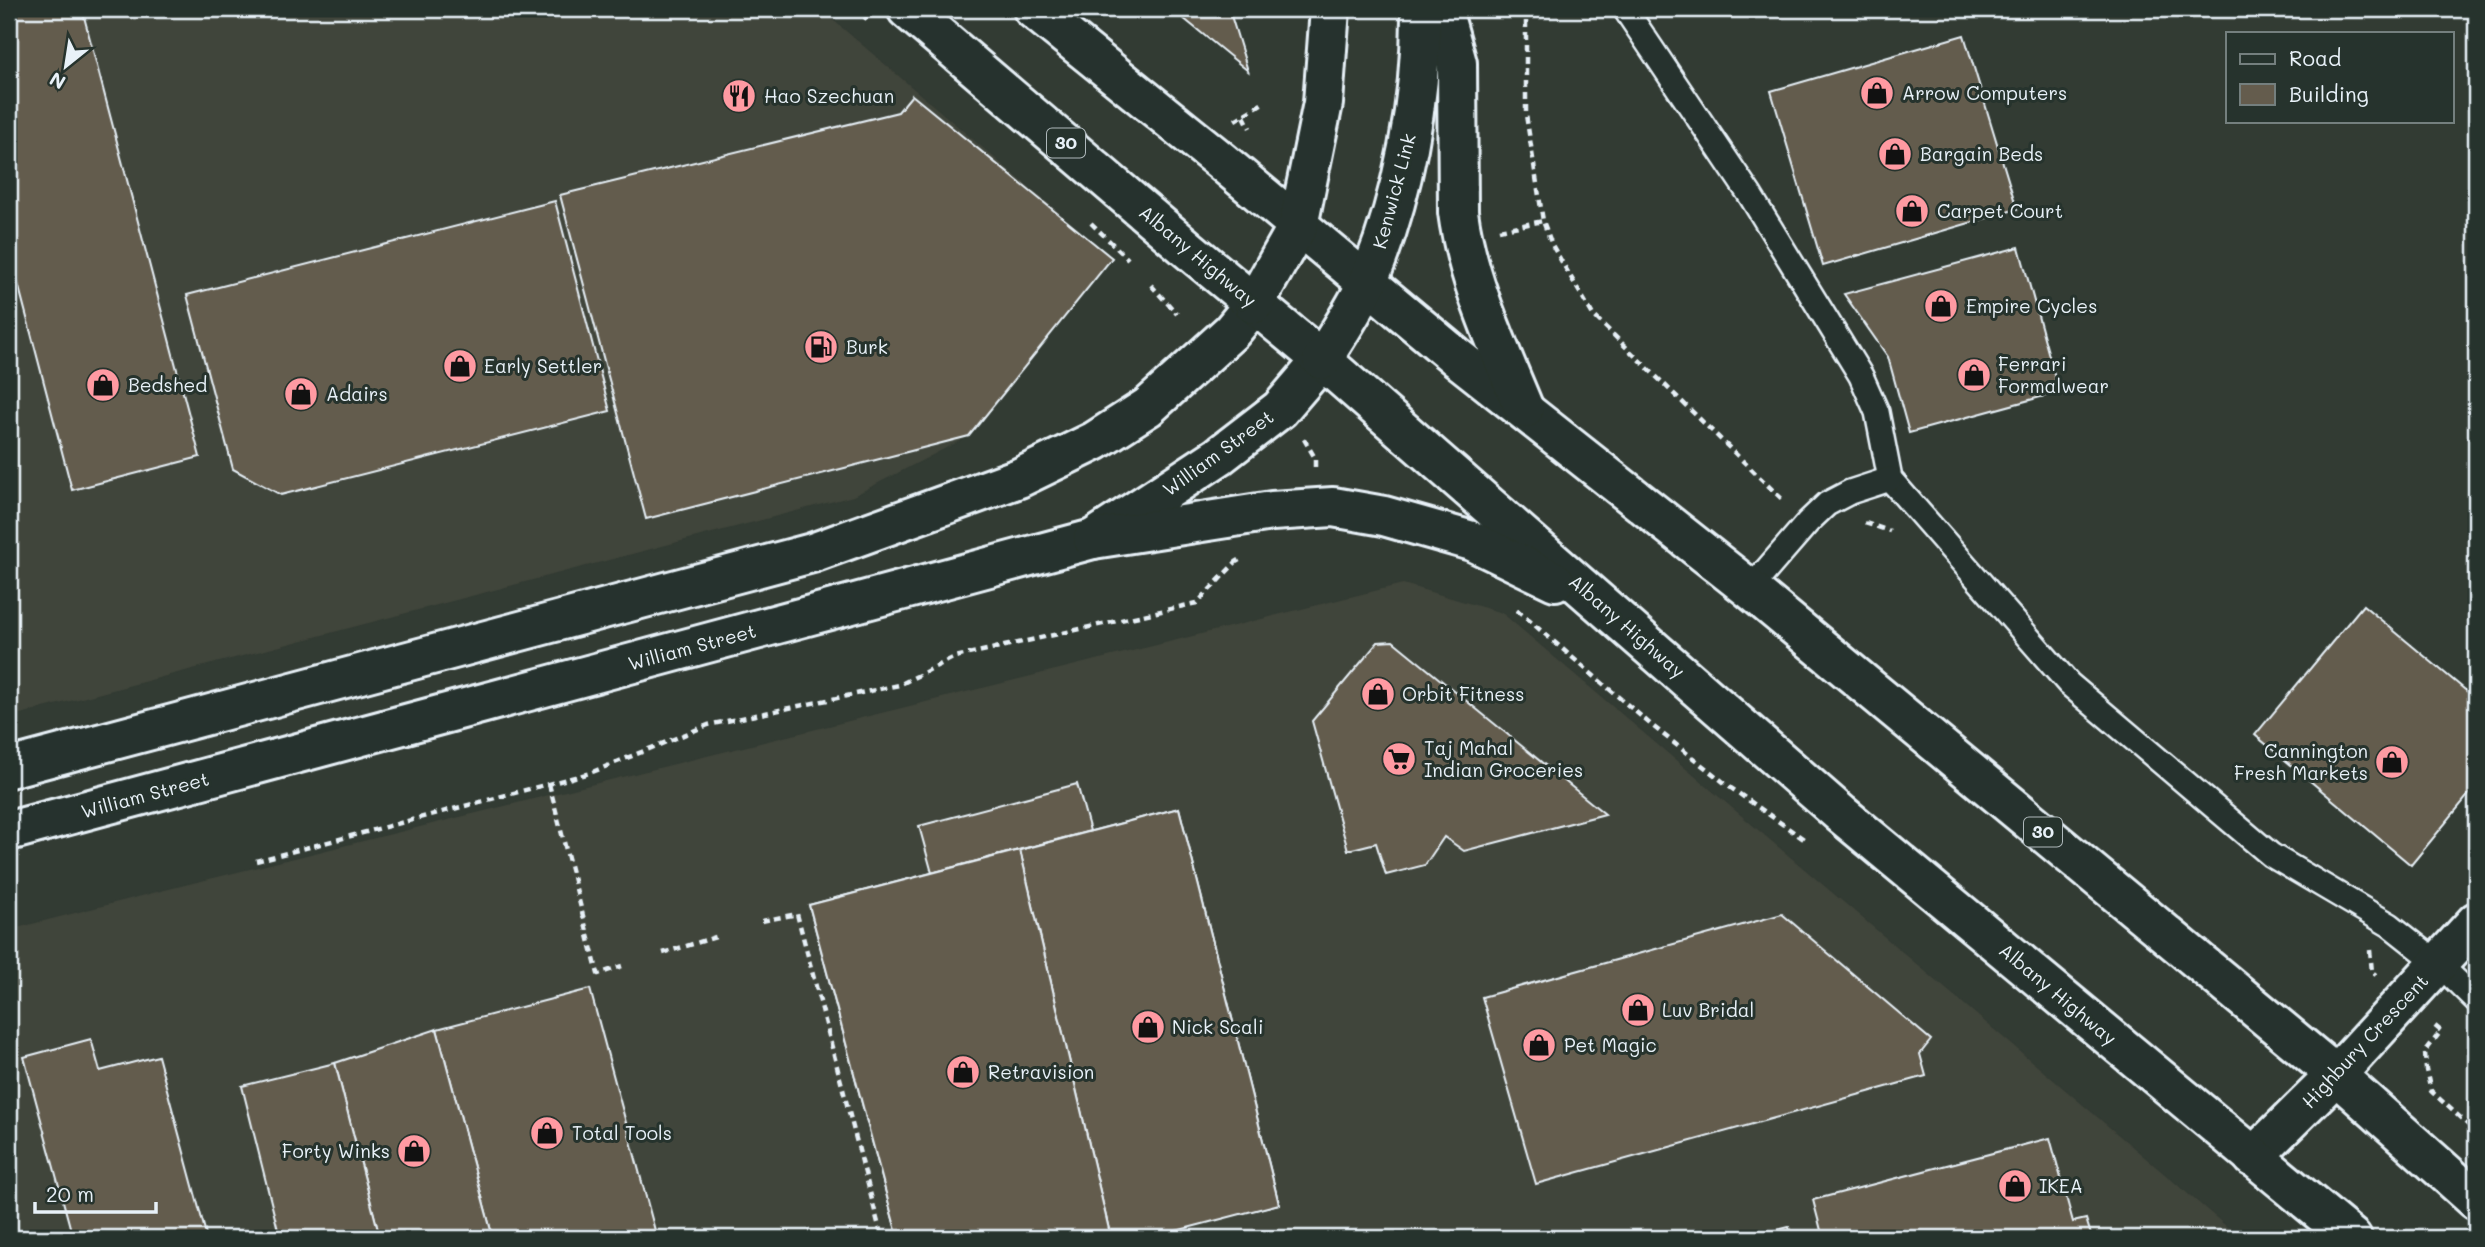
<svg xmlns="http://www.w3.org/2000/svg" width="2485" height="1247" font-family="Mali,sans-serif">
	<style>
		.built { fill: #41453b }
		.building { fill: #645c4d; stroke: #e8f1f8; stroke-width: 2 }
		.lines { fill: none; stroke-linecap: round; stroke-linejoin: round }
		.lane-casing { stroke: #e8f1f8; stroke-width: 28 }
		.street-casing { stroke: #e8f1f8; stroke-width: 44 }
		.primary-casing { stroke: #e8f1f8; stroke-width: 44 }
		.highway-casing { stroke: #e8f1f8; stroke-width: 44 }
		.path { stroke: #e8f1f8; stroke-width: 4.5; stroke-dasharray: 7 5; stroke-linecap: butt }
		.lane { stroke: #26332d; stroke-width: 23 }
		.street { stroke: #26332d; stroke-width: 38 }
		.primary { stroke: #26332d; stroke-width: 38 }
		.highway { stroke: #26332d; stroke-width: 38 }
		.labels { text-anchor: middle; stroke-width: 6; stroke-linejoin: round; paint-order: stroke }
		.shield { fill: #26332d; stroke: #aeb8bb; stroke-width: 2 }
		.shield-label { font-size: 18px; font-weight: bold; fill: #e8f1f8 }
		.poi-label { font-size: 19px; fill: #e8f1f8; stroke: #26332d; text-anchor: start }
		.street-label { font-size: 19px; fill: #e8f1f8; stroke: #26332d }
	</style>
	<rect width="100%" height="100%" fill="#323b33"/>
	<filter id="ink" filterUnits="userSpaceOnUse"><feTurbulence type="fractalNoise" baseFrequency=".0143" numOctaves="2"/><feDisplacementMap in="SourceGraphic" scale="14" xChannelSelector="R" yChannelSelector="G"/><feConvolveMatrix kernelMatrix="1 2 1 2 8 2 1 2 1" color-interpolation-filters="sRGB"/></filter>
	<g filter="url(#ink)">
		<g class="built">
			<path d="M9,9H820L1112,258L969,436L853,496L9,717Z"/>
			<path d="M1403,584L1502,613L2240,1238H9V930L161,891Z"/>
		</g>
		<g class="building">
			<path d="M9,9H82L200,457L72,490L9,249Z"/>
			<path d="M1172,9H1229L1248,71Z"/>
			<path d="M1964,35L2017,209L1823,266L1771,91Z"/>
			<path d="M912,95L1112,258L969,436L646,519L560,195L898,112Z"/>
			<path d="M555,201L610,411L281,495L233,469L187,295Z"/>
			<path d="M2019,247L2059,392L1909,433L1888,357L1844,294Z"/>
			<path d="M2363,605L2476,699V786L2411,865L2255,735Z"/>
			<path d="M1393,641L1605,814L1464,851L1444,837L1425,865L1386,875L1376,843L1348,850L1312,721L1378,642Z"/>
			<path d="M1077,784L1090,831L932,873L919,826Z"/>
			<path d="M1179,808L1279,1204L1136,1238H898L809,905Z"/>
			<path d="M1179,808L1279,1204L1149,1238H1111L1020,850Z"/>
			<path d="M1020,850L1111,1238H898L809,905Z"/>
			<path d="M1782,914L1931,1040L1920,1054L1926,1076L1536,1184L1482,997Z"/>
			<path d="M590,989L657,1238H493L437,1029Z"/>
			<path d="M437,1029L493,1238H380L335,1063Z"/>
			<path d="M91,1039L100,1071L158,1056L207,1238H73L24,1057Z"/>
			<path d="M335,1063L380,1238H280L242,1086Z"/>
			<path d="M2050,1138L2073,1222L2086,1219L2092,1238H1823L1813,1200Z"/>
			<path d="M1789,1227L1792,1238H1746Z"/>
		</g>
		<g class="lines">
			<g class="lane-casing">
				<g id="lane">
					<path d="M1625,9L1750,195L1861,376L1877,412L1890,479L2069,684L2271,855L2390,925L2438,963L2476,1000"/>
					<path d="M1750,589L1808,522L1827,504L1850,492L1890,479"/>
				</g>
			</g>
			<g class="street-casing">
				<path id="street" d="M2253,1157L2336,1075L2476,922"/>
			</g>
			<g class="primary-casing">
				<g id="primary">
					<path d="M9,768L812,553L1019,478L1095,441L1148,407L1232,331L1254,304"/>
					<path d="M9,831L1093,539L1219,456L1280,409L1322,360"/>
				</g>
			</g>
			<g class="highway-casing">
				<g id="highway">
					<path d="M907,9L1189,250L1322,360L1841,814L2352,1238"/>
					<path d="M1033,9L1220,160L1455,356L1750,589L2336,1075L2476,1200"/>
					<path d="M1442,9L1457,63L1458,212C1467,280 1498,346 1524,409"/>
					<path d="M1254,304L1298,226L1323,103L1330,9"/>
					<path d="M1322,360C1337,335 1356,308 1368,281C1403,199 1422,98 1421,9"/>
					<path d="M1093,539L1272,511L1333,507L1384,516L1472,541L1555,581"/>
				</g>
			</g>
			<g class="path">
				<path d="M855,9L867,19"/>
				<path d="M1526,9V115L1543,221L1552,245L1593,315L1784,501"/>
				<path d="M1244,116L1250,128"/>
				<path d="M1235,120L1263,103"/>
				<path d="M1091,223L1128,259"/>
				<path d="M1499,230L1543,221"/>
				<path d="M1151,285L1177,314"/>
				<path d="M1304,439L1315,458V469"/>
				<path d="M1865,523L1890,531"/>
				<path d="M1517,610L1650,724L1731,788L1805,840"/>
				<path d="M549,784L598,974L622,966"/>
				<path d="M256,861L590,773L708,725L899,685L955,657L1197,603L1236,562L1243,558"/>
				<path d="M762,921L797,914L882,1238"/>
				<path d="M2370,950L2372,972L2376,975"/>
				<path d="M663,953L719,936"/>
				<path d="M2435,1026L2441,1031L2425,1052L2426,1070L2431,1091L2476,1132"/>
			</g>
			<use href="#lane" class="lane"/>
			<use href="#street" class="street"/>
			<use href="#primary" class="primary"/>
			<use href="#highway" class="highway"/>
		</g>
	</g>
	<defs>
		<g id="shop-disc" transform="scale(1.75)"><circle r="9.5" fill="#ff9aa2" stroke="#26332d"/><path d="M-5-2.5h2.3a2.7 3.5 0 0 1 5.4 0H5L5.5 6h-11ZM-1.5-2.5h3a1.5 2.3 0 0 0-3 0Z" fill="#111"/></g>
		<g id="restaurant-disc" transform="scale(1.75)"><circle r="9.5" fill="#ff9aa2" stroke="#26332d"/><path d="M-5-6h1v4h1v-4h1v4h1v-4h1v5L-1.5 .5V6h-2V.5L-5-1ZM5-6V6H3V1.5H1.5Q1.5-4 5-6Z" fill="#111"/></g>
		<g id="fuel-disc" transform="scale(1.75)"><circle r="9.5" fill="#ff9aa2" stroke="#26332d"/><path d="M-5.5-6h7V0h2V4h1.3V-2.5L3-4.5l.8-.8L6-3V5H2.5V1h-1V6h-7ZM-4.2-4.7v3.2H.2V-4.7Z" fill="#111"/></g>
		<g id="supermarket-disc" transform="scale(1.75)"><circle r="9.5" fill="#ff9aa2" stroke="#26332d"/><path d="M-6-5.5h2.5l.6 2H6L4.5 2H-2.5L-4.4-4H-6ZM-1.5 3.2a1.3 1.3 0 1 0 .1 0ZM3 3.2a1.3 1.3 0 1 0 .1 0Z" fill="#111"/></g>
	</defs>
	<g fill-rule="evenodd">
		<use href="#shop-disc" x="1877" y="93"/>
		<use href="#restaurant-disc" x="739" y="96"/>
		<use href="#shop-disc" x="1895" y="154"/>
		<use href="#shop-disc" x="1912" y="211"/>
		<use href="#shop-disc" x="1941" y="306"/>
		<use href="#fuel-disc" x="821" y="347"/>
		<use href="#shop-disc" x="460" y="366"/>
		<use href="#shop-disc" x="1974" y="375"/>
		<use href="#shop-disc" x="103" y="385"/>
		<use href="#shop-disc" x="301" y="394"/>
		<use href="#shop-disc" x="1378" y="694"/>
		<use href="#supermarket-disc" x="1399" y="759"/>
		<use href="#shop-disc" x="2392" y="762"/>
		<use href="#shop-disc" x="1638" y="1010"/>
		<use href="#shop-disc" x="1148" y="1027"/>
		<use href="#shop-disc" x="1539" y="1045"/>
		<use href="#shop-disc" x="963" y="1072"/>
		<use href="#shop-disc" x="547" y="1133"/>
		<use href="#shop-disc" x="414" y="1151"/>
		<use href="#shop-disc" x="2015" y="1186"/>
	</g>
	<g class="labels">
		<g class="shield">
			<rect x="1047" y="128.5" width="38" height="29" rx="5"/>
			<rect x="2024" y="817.5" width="38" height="29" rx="5"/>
		</g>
		<g class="shield-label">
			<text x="1066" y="149">30</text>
			<text x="2043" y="838">30</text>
		</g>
		<g class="poi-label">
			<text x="1902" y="100">Arrow Computers</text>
			<text x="764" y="103">Hao Szechuan</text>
			<text x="1920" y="161">Bargain Beds</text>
			<text x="1937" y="218">Carpet Court</text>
			<text x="1966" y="313">Empire Cycles</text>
			<text x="846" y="354">Burk</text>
			<text x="1998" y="371">Ferrari<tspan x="1998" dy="22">Formalwear</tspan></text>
			<text x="484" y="373">Early Settler</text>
			<text x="128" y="392">Bedshed</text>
			<text x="326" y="401">Adairs</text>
			<text x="1402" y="701">Orbit Fitness</text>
			<text x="1424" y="755">Taj Mahal<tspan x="1424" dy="22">Indian Groceries</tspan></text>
			<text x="2368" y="758" text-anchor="end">Cannington<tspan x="2368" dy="22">Fresh Markets</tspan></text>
			<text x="1662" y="1017">Luv Bridal</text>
			<text x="1172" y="1034">Nick Scali</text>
			<text x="1564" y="1052">Pet Magic</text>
			<text x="988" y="1079">Retravision</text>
			<text x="572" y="1140">Total Tools</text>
			<text x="390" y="1158" text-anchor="end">Forty Winks</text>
			<text x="2039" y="1193">IKEA</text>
		</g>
		<g class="street-label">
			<text transform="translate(1394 191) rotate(-75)" y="7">Kenwick Link</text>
			<text transform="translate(1198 256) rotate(40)" y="7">Albany Highway</text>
			<text transform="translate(1218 453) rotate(-36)" y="7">William Street</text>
			<text transform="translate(1627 626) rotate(41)" y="7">Albany Highway</text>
			<text transform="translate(692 647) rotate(-15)" y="7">William Street</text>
			<text transform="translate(145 795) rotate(-15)" y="7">William Street</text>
			<text transform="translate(2058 994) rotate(40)" y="7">Albany Highway</text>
			<text transform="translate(2365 1041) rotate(-47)" y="7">Highbury Crescent</text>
		</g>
	</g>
	<rect width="2485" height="1247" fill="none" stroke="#26332d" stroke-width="35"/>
	<rect x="18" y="18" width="2450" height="1212" fill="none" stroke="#e8f1f8" stroke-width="2.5" filter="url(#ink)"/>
	<rect x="2226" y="32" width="228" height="91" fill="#26332d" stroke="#747f7e" stroke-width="2"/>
	<rect x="2240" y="54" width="35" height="10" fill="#26332d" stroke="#747f7e" stroke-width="2"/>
	<text x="2289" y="66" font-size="21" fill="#e8f1f8">Road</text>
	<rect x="2240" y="84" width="35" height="21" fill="#645c4d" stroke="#747f7e" stroke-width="2"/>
	<text x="2289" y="102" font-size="21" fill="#e8f1f8">Building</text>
	<g transform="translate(66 66) rotate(210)" stroke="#26332d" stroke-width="5" paint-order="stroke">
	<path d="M0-5L12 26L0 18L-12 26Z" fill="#e8f1f8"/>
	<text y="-10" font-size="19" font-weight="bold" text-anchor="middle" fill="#e8f1f8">N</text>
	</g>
	<path d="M35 1202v10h121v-10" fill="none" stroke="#e8f1f8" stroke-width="3.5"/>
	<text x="46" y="1202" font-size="21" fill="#e8f1f8" stroke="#26332d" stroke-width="5" paint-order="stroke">20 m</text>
</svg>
